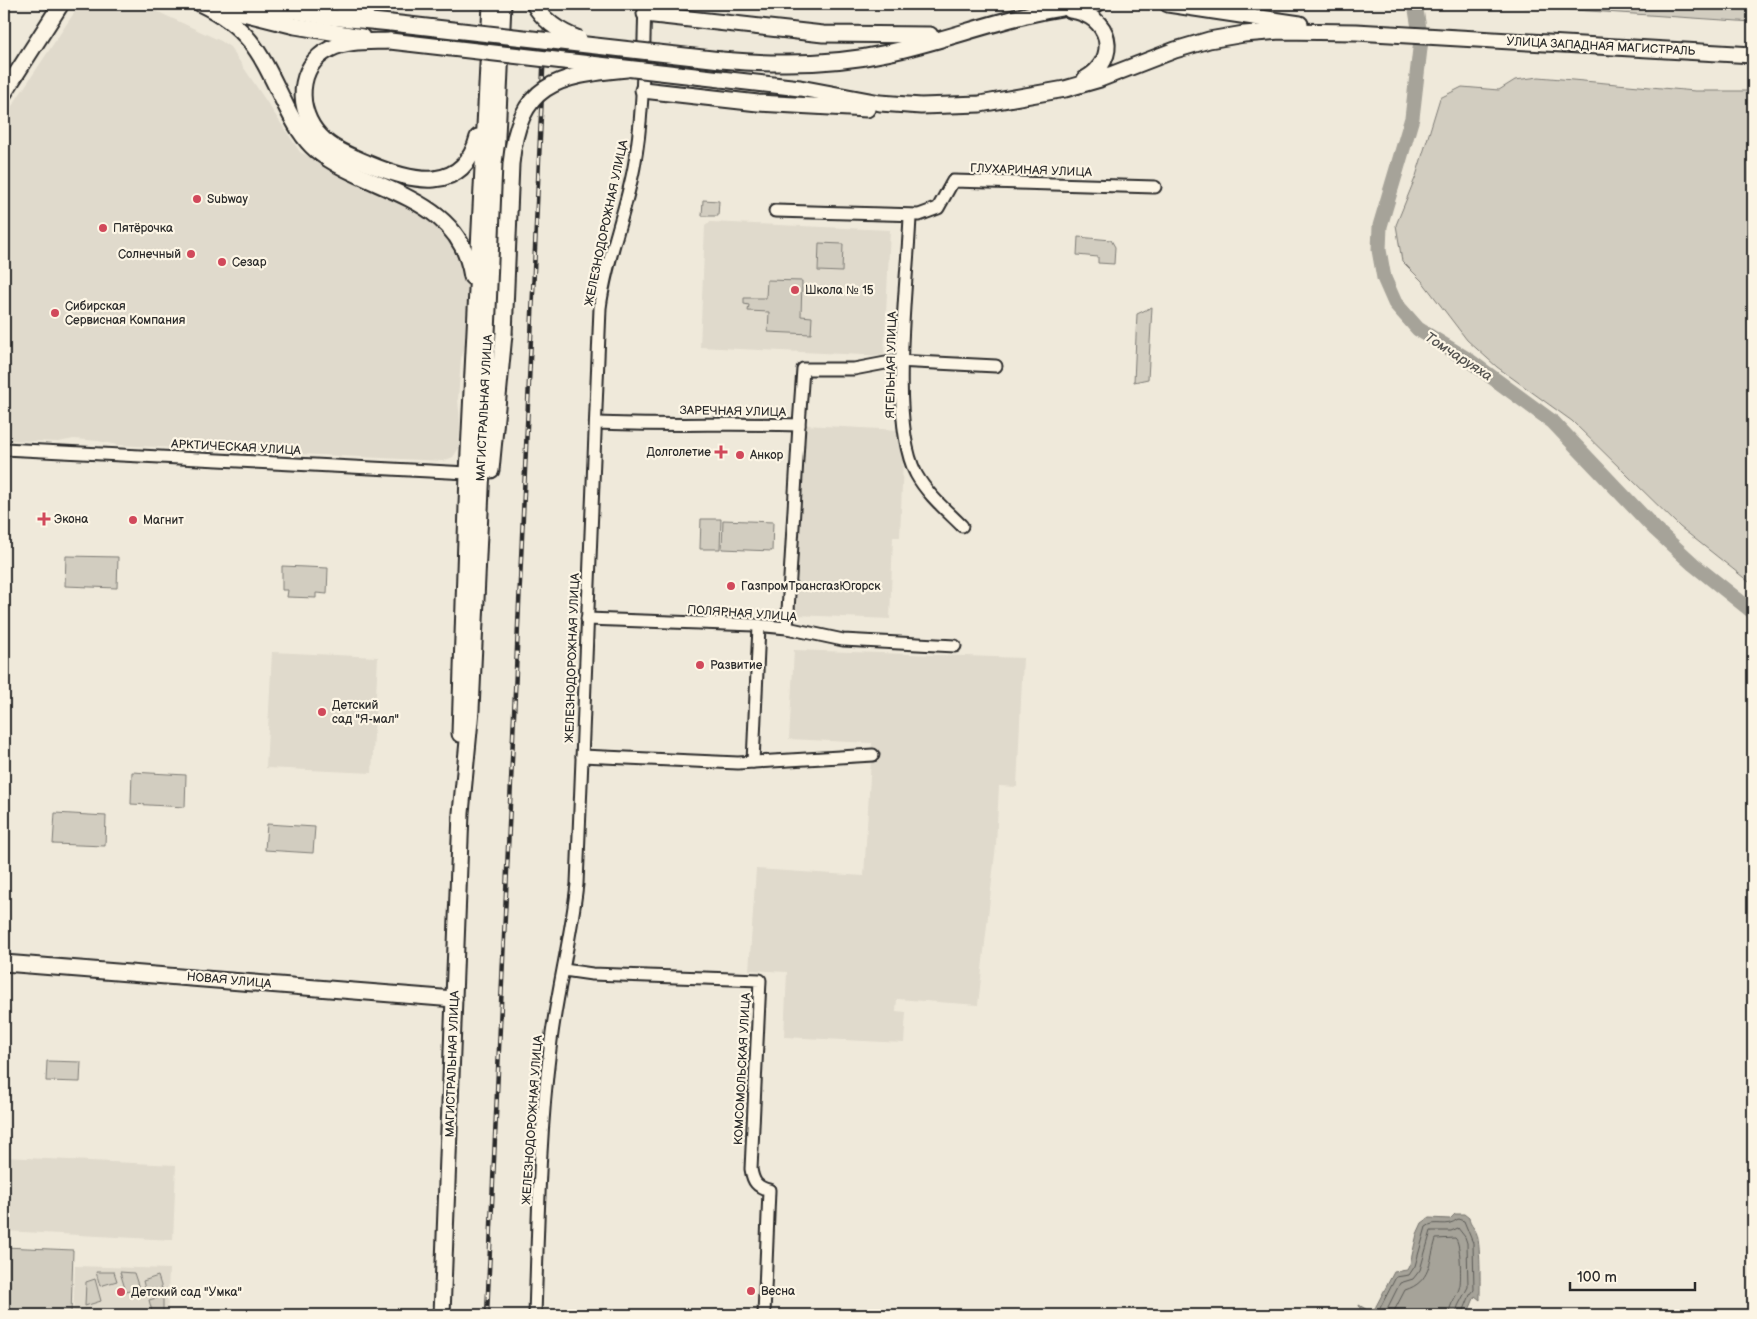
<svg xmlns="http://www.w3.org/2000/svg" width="1757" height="1319" font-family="'Balsamiq Sans',sans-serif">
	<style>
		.built { fill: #e0dacc }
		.green { fill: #d2cdc0; stroke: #7e7c76 }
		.water { fill: #a6a399; stroke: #75736d }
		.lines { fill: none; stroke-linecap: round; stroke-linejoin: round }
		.shore { stroke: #5c5b57; stroke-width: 1 }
		.river { stroke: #a6a399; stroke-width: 15 }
		.minor-casing { stroke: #2b2b2b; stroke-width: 15 }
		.major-casing { stroke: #2b2b2b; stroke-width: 19 }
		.minor { stroke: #fcf5e5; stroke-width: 11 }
		.major { stroke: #fcf5e5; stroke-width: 15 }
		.rail-casing { stroke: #2b2b2b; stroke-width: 4.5 }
		.rail { stroke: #fcf5e5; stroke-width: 2.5; stroke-dasharray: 8; stroke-linecap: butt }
		.major-bridge-casing { stroke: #2b2b2b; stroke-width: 19; stroke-linecap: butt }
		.major-bridge { stroke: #fcf5e5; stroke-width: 15 }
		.poi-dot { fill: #d1495b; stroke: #fcf5e5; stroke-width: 2 }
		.labels { text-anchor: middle; stroke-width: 4.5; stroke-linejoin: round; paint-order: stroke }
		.street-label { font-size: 12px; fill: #2b2b2b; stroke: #fcf5e5 }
		.poi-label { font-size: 12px; fill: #2b2b2b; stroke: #fcf5e5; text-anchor: start }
		.water-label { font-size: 14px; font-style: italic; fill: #565552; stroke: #fcf5e5 }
	</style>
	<rect width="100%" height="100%" fill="#efe9da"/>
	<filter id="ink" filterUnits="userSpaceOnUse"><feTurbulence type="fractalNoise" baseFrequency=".02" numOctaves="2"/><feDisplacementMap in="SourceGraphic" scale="10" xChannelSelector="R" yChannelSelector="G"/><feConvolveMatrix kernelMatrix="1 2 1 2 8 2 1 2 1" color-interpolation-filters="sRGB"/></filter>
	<g filter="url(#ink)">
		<g class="built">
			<path d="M80,4H141L221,41L230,47L300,152L427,218L447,234L458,253L468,286L465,346L461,358L458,400L460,420L459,448L453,457L443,461L117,445L98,441L74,439L58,442L4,440V118Z"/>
			<path d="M710,222L890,230L884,356L700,347L705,226Z"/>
			<path d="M805,425L899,430L903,459L900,537H893L890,619L796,615Z"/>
			<path d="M794,650L1023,658L1017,787L999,786L996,845L978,1005L897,999L896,1011L906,1012L904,1043L784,1037L787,972L749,970L756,869L864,876L872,743L789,739Z"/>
			<path d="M272,652L378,657L372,773L266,768Z"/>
			<path d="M5,1157L176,1165L173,1240L4,1231Z"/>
			<path d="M75,1266L169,1269L167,1315H73Z"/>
		</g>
		<g class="green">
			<path d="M1485,4H1753V22Z"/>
			<path d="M1539,77L1695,91H1753V585L1680,527L1572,421L1497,367L1467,340L1422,281L1402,261L1396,225L1416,176L1440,98L1462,87L1499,90L1515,80Z"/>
			<path d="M703,200L719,201L718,216H702Z"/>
			<path d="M1078,237L1111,240L1115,247L1114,264L1098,263V257L1077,255Z"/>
			<path d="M819,243L843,244L842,272L818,271Z"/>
			<path d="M767,280L802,281L801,316L812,317L811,334L768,332L769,312L748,311L749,305L744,304V298H766Z"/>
			<path d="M1152,307L1148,379L1134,382L1137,314Z"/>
			<path d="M701,519H721L720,549H700Z"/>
			<path d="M723,520L773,522L772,551L722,549Z"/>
			<path d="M66,556L118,557L117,588L65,586Z"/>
			<path d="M282,566L328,568L327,594L316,593V598L287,597L288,590H282Z"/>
			<path d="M132,772L186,775L185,807L131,804Z"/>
			<path d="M55,813L106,816L105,846L53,844Z"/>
			<path d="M267,824L315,827L313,853L265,850Z"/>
			<path d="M47,1061L81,1062L80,1082L46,1081Z"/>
			<path d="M4,1247L73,1250L71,1315H4Z"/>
			<path d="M96,1272H114L117,1281L100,1286Z"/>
			<path d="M120,1272L134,1273L139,1288L126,1292Z"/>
			<path d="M158,1276L163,1292L147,1297L143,1281Z"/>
			<path d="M95,1279L101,1301L85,1306L86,1282Z"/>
			<path d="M163,1296V1315H153L149,1300Z"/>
		</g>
		<path class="water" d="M1455,1214H1464L1469,1218C1470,1225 1473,1226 1476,1232C1481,1241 1480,1287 1480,1300L1475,1296L1467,1315H1362L1359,1305L1369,1311L1374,1310L1394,1272L1407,1270L1410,1264L1417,1234L1422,1223L1429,1218L1450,1219Z"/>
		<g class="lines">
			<g class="shore">
				<path d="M1374,1315L1378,1312L1396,1277L1409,1275L1415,1266L1426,1227C1436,1219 1445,1229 1458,1219L1464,1221L1473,1243L1474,1290L1470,1295L1462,1315"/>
				<path d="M1384,1315L1400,1283L1413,1279L1420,1270L1431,1231H1451L1458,1228L1465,1237L1467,1243L1468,1287L1458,1306L1456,1315"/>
				<path d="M1392,1315L1405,1290C1431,1282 1429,1262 1436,1239L1455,1238C1461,1242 1461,1277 1460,1285C1458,1296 1449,1303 1449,1315"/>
			</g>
			<path class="river" d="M1415,4L1421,40L1412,118L1380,226L1379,250L1384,278L1395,303L1418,329L1470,361L1553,422L1655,529L1693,564L1753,612"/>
			<g class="minor-casing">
				<g id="minor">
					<path d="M775,211L919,215L938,208L953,181L1155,187"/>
					<path d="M910,216C908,279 888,420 916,474C927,494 946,510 962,526"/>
					<path d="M596,423C663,426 731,423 799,425L803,369H854L896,361L996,366"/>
					<path d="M4,449L468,473"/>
					<path d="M587,619L755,625L787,628L843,640L955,646"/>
					<path d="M787,628L799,425"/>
					<path d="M582,756L738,763L873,755"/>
					<path d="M753,762L759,626"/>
					<path d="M564,970L592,974L760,980L751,1169C753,1182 757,1187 769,1190L764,1315"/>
					<path d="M535,1315C538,1227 539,1137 550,1049C556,994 571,940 577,884L600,308C606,260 625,215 634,167C644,113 643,58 645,4"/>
				</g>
			</g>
			<g class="major-casing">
				<g id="major">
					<path d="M201,4C253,29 262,58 286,106C294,122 303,139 316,150C369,193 460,194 472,277"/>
					<path d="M256,4L329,17L391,23"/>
					<path d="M341,4L366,16"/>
					<path d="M1168,4L1300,24"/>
					<path d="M219,7L295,26L362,37"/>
					<path d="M1070,10C1111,15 1121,59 1085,79"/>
					<path d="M645,14L823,34L930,35"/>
					<path d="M390,41C370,42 348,40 330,49C296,66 296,111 320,136C333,150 353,157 369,164C412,182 463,195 478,137"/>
					<path d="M721,60C776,65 833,65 887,53C958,38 1024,8 1097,4"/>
					<path d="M721,79L800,88L880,103L921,106L980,104L1065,89L1100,79L1175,50L1209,40L1244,34L1280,31L1356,32L1753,55"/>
					<path d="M643,90L758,103L867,109"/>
					<path d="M4,93L61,4"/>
					<path d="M491,470L504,334"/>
					<path d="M460,734L468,473L491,4"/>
					<path d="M4,963L454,999"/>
					<path d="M442,1315L461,813L471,710L503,4"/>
				</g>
			</g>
			<use href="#minor" class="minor"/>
			<use href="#major" class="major"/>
			<g class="rail-casing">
				<path id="rail" d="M487,1315L546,4"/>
			</g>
			<use href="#rail" class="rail"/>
			<g class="major-bridge-casing">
				<g id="major-bridge">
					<path d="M534,4C544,22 560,32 579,39"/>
					<path d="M391,23L721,60"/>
					<path d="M390,41L721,79"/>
					<path d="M504,334L511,164C519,83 556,76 627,69"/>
				</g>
			</g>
			<use href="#major-bridge" class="major-bridge"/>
		</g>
	</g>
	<g class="poi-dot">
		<circle cx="197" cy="199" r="5"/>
		<circle cx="103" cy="228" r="5"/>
		<circle cx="191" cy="254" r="5"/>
		<circle cx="222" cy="262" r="5"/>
		<circle cx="795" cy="290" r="5"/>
		<circle cx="55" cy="313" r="5"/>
		<path d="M718.5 444.5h5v5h5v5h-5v5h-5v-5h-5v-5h5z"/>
		<circle cx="740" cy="455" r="5"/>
		<path d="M41.5 511.5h5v5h5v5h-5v5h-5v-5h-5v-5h5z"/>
		<circle cx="133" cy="520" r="5"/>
		<circle cx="731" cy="586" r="5"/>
		<circle cx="700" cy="665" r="5"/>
		<circle cx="322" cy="712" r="5"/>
		<circle cx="751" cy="1291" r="5"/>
		<circle cx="121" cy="1292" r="5"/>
	</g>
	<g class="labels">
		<g class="street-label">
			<text transform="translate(1601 46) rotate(3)" y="4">УЛИЦА ЗАПАДНАЯ МАГИСТРАЛЬ</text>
			<text transform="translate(1031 170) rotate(2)" y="4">ГЛУХАРИНАЯ УЛИЦА</text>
			<text transform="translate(606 223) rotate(-78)" y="4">ЖЕЛЕЗНОДОРОЖНАЯ УЛИЦА</text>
			<text transform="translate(891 365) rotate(-89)" y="4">ЯГЕЛЬНАЯ УЛИЦА</text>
			<text transform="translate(484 408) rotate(-87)" y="4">МАГИСТРАЛЬНАЯ УЛИЦА</text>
			<text transform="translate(733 411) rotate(1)" y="4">ЗАРЕЧНАЯ УЛИЦА</text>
			<text transform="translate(236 447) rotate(3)" y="4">АРКТИЧЕСКАЯ УЛИЦА</text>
			<text transform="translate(742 613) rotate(4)" y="4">ПОЛЯРНАЯ УЛИЦА</text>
			<text transform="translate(572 658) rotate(-88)" y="4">ЖЕЛЕЗНОДОРОЖНАЯ УЛИЦА</text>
			<text transform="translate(229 980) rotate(5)" y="4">НОВАЯ УЛИЦА</text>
			<text transform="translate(452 1064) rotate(-88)" y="4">МАГИСТРАЛЬНАЯ УЛИЦА</text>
			<text transform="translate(742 1069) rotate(-87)" y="4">КОМСОМОЛЬСКАЯ УЛИЦА</text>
			<text transform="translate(532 1120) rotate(-86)" y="4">ЖЕЛЕЗНОДОРОЖНАЯ УЛИЦА</text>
		</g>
		<g class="poi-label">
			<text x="207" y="203">Subway</text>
			<text x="113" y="232">Пятёрочка</text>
			<text x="181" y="258" text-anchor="end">Солнечный</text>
			<text x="232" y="266">Сезар</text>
			<text x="805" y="294">Школа № 15</text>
			<text x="65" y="310">Сибирская<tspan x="65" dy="14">Сервисная Компания</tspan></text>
			<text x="711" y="456" text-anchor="end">Долголетие</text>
			<text x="750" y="459">Анкор</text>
			<text x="54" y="523">Экона</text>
			<text x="143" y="524">Магнит</text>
			<text x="741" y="590">ГазпромТрансгазЮгорск</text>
			<text x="710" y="669">Развитие</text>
			<text x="332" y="709">Детский<tspan x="332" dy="14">сад "Я-мал"</tspan></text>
			<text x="761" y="1295">Весна</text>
			<text x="131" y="1296">Детский сад "Умка"</text>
		</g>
		<g class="water-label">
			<text transform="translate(1459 356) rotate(33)" y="5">Томчаруяха</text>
		</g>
	</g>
	<rect width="1757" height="1319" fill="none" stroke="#fcf5e5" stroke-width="20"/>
	<rect x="10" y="10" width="1737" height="1299" fill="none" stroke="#2b2b2b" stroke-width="2" filter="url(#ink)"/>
	<path d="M1570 1282v8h125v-8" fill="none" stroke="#2b2b2b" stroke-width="2.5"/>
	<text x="1577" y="1282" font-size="15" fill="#2b2b2b" stroke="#fcf5e5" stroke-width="4" paint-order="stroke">100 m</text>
</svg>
